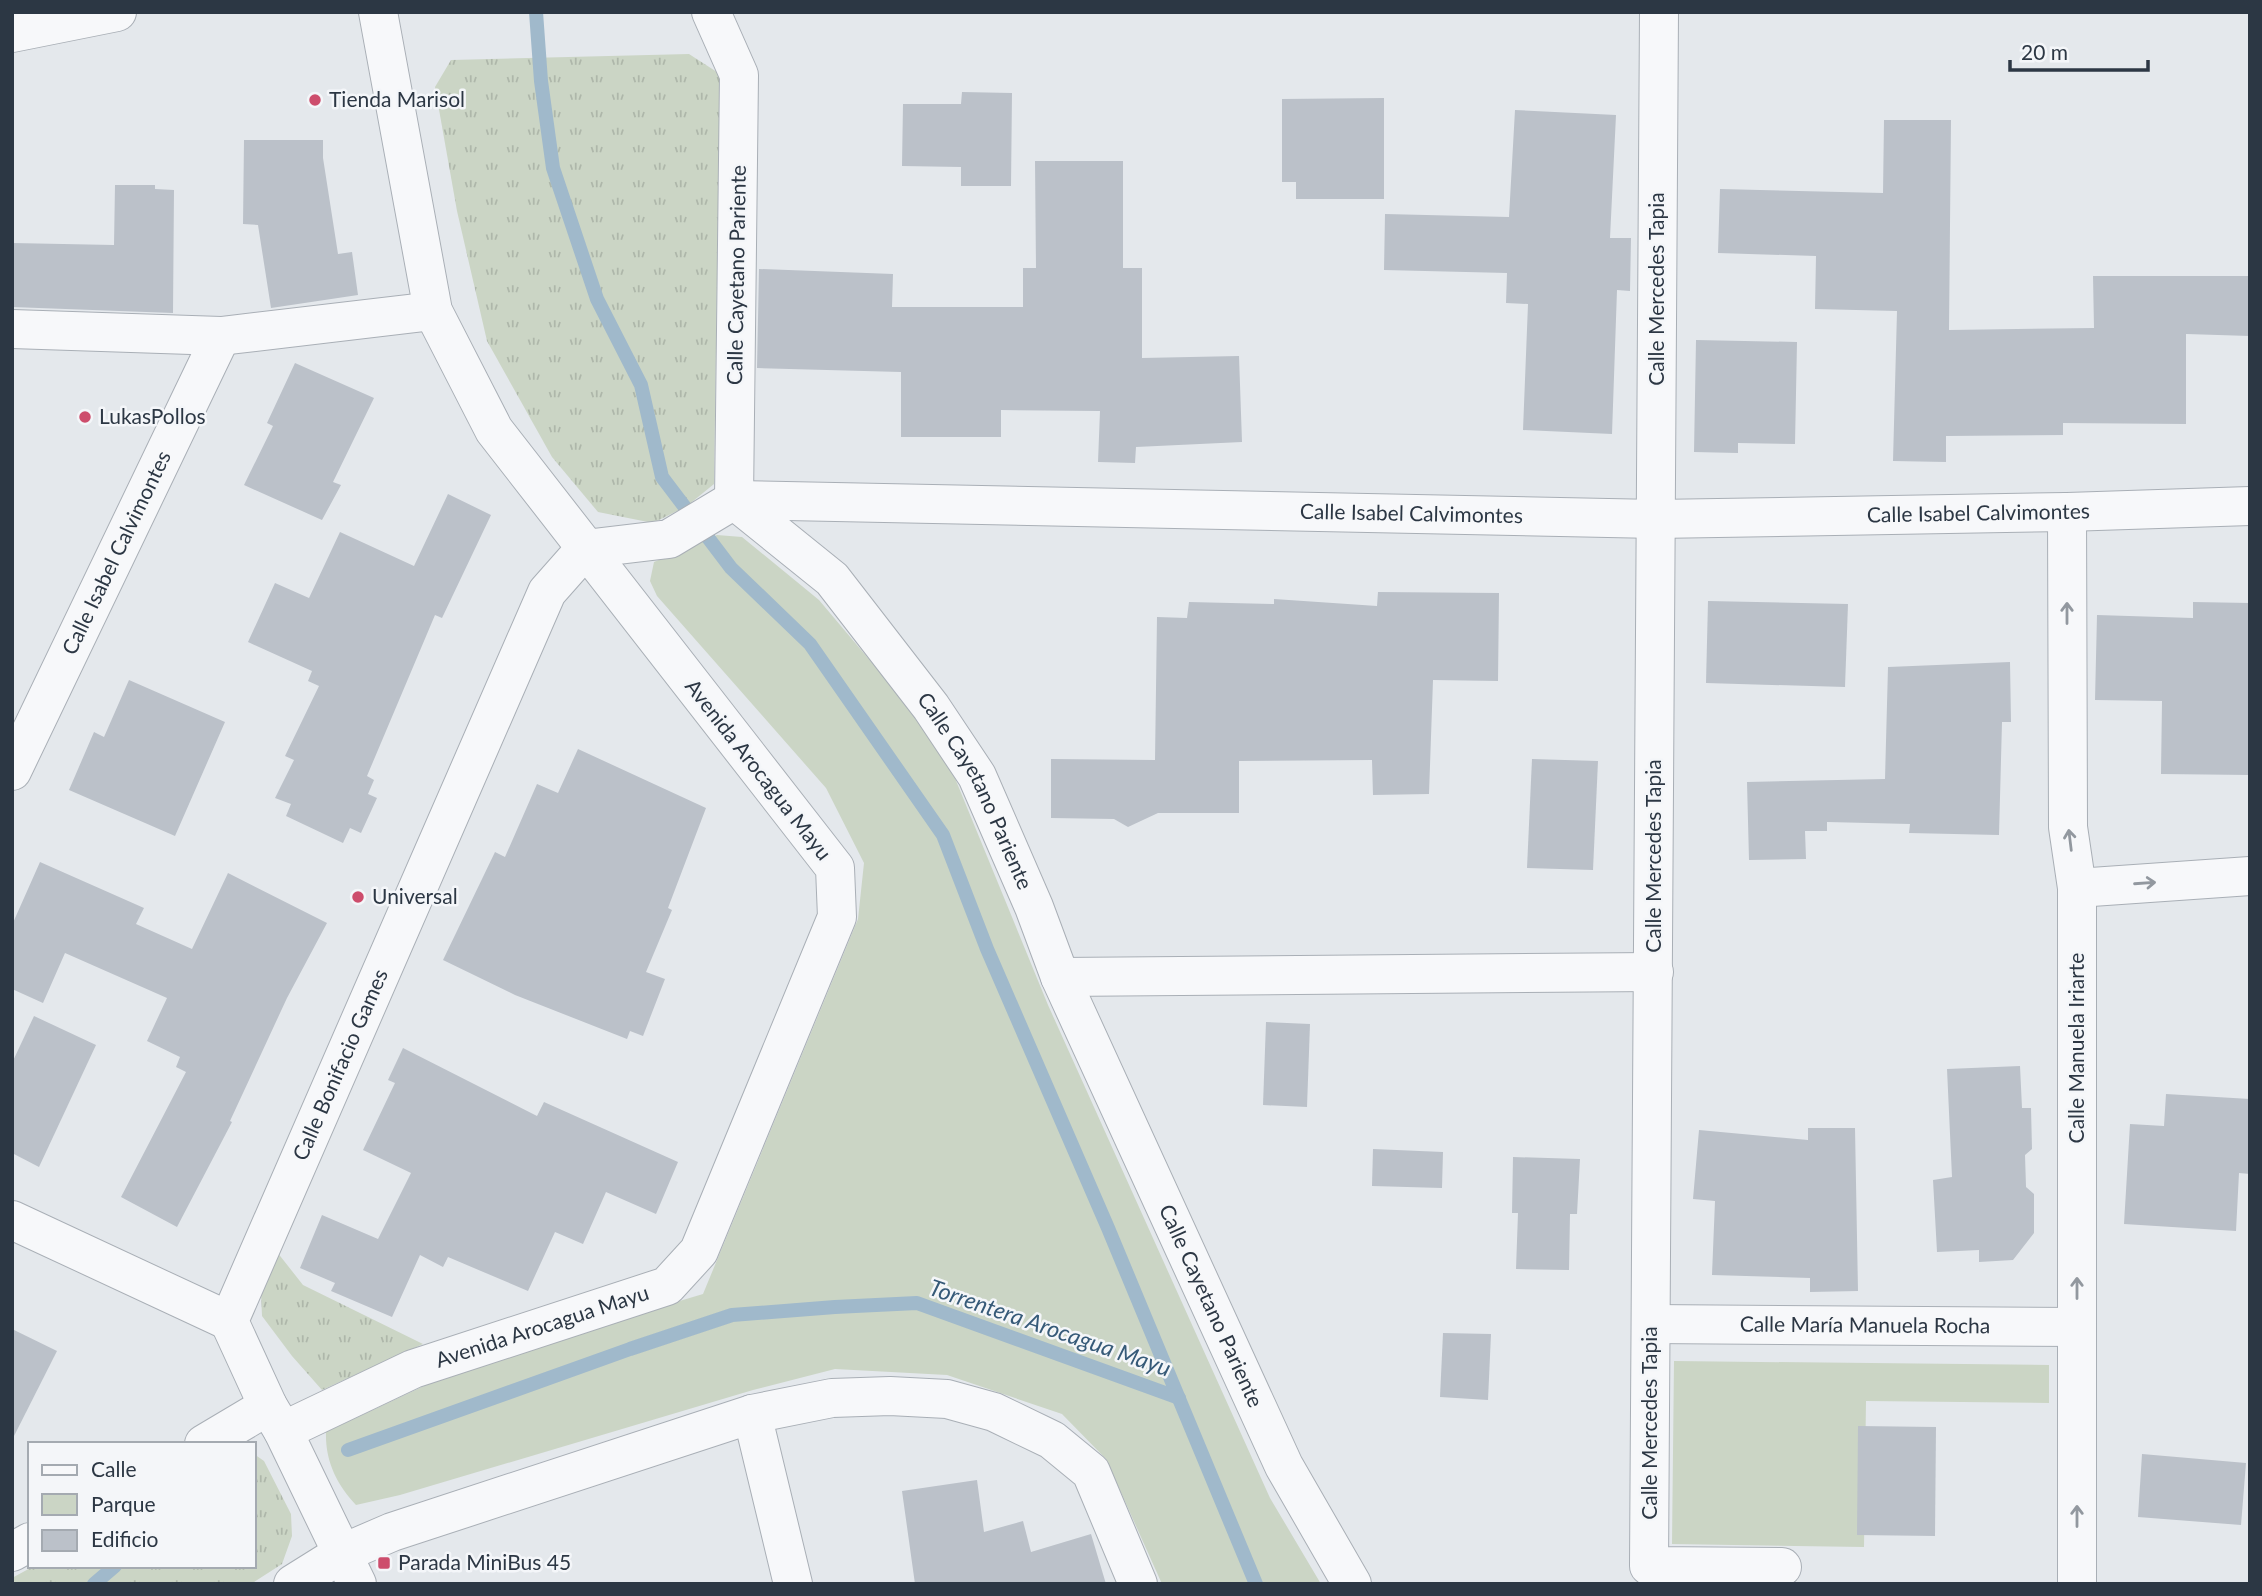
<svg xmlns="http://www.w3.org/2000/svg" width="2262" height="1596" font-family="Lato,sans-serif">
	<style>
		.grass { fill: url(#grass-tufts) }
		.park { fill: #cbd5c5 }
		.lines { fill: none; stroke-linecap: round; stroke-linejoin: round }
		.stream { stroke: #a0b9cb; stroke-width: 14 }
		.building { fill: #bbc1c9 }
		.minor-casing { stroke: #a9afb6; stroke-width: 40 }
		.minor { stroke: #f7f8fa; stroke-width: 38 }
		.oneway { stroke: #92989f }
		.poi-dot { fill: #cd4d6c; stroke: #f4f6f9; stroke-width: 2.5 }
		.labels { text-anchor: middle; stroke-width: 5; stroke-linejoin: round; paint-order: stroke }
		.poi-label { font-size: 21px; fill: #2c3744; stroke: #f4f6f9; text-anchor: start }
		.street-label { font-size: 21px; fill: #2c3744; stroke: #f4f6f9 }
		.water-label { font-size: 23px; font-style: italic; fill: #365a78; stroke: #f4f6f9 }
	</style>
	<defs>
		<pattern id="grass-tufts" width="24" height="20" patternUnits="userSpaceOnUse" patternTransform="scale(1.75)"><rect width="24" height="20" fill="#cbd5c5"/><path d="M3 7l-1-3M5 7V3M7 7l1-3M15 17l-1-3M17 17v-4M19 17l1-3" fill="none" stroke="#aeb7aa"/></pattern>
	</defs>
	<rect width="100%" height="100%" fill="#e4e8ec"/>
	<g class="grass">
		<path d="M689,54L720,74L714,484L687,506L653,523L598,512L552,457L487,341L457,211L435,87L451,60Z"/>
		<path d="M277,1252L303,1285L423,1344L322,1390L292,1356L262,1316L261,1293Z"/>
		<path d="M254,1454L264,1461L291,1514L292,1536L282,1564L251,1584H12V1578L34,1566H254Z"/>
	</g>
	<g class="park">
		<path d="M717,535L742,537L819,600L905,702L950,766L1048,1005L1270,1498L1321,1584H1162L1106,1459L1062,1414L947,1375L835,1369L753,1390L400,1495L356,1505C337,1485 325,1461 326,1432L475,1362L703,1294L858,919L864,863L826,788L657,596L650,581L654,562Z"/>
		<path d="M1674,1361L2049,1365V1403L1866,1401L1864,1547L1672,1544Z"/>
	</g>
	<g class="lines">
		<g class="stream">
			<path d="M536,12L541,81L553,168L597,299L641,385L662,477L731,568L810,644L943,835L987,949L1108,1228L1256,1584"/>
			<path d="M348,1450L630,1349L732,1315L835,1307L917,1303L1179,1398"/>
			<path d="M94,1584L115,1566"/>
		</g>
	</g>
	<g class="building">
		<path d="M962,92L1012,93L1011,186H961V167L902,166L903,104H961Z"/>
		<path d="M1384,98V199H1296V182H1282V99Z"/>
		<path d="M1515,110L1616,115L1610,238H1631L1630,291L1617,290L1612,434L1523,430L1528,304L1506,303L1507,273L1384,270L1385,214L1509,217Z"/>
		<path d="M1884,120H1951L1949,330L2094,328L2093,276H2250V336L2186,334V424L2063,423V435L1946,436V462L1893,461L1897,311L1815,309L1816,256L1718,253L1720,189L1883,193Z"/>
		<path d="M244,140H323V158L338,254L352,252L358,295L271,308L258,225L243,224Z"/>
		<path d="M1035,161H1123V268H1142V358L1239,356L1242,442L1136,447L1135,463L1098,462L1100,411L1001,410V437H901V372L757,368L759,269L893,274L892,307H1023V268H1036Z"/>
		<path d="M115,185H155V189L174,190L173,313L12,307V243L114,245Z"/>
		<path d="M1696,340L1797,342L1795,444L1738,443V453L1694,452Z"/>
		<path d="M295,363L374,398L333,482L341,485L322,520L244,485L273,426L267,423Z"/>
		<path d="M448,494L491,515L442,618L435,615L367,776L374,780L368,794L377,798L361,833L350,828L343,843L286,816L291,804L275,798L294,760L285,756L319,686L308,681L312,671L248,642L275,583L309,598L340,532L414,566Z"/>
		<path d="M1378,592L1499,593L1498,681L1433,680L1429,794L1373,795L1372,760L1239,761V813H1158L1128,827L1114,819L1051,818V759L1155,760L1157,617L1187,618L1189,602L1274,604V599L1377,606Z"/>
		<path d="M1708,601L1848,604L1845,687L1706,683Z"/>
		<path d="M2193,602L2250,603V775L2161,774L2162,701L2095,700L2097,615L2193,618Z"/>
		<path d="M2010,662L2011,722H2002L1999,835L1909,833L1910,824L1827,822V831H1805L1806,859L1749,860L1747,782L1885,779L1888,667Z"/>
		<path d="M129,680L225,722L175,836L69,790L94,732L104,737Z"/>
		<path d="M578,749L706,808L668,908L672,910L646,972L665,979L643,1036L630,1031L627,1039L515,995L443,960L495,852L505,857L537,784L558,793Z"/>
		<path d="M1532,759L1598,761L1593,870L1527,868Z"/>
		<path d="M40,862L144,908L136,924L192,949L228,873L327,923L287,998L230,1121L232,1122L177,1227L121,1197L186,1072L176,1067L180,1057L147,1041L167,998L65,953L43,1003L12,989V925Z"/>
		<path d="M34,1016L96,1045L39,1167L12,1153V1063Z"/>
		<path d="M1266,1022L1310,1024L1307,1107L1263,1105Z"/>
		<path d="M403,1048L537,1116L544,1102L678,1162L656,1214L606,1192L583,1244L555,1232L528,1291L448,1257L443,1267L420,1255L392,1317L331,1291L335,1283L300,1268L322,1215L378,1239L411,1173L363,1150L395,1083L388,1080Z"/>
		<path d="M2020,1066L2022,1108H2031L2032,1149L2025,1155L2026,1187L2034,1194V1233L2013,1260L1979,1262V1250L1937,1252L1933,1180L1952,1177L1947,1069Z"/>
		<path d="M2166,1094L2250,1099V1174L2239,1173L2236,1231L2124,1224L2130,1124L2164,1126Z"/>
		<path d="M1808,1128H1855L1858,1291L1810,1292V1278L1712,1275L1715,1201L1693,1199L1699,1130L1808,1140Z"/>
		<path d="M1373,1149L1443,1152L1442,1188L1372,1186Z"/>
		<path d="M1513,1157L1580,1159L1577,1214H1570L1569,1270L1516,1269L1518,1213H1512Z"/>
		<path d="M12,1329L57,1351L12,1440Z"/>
		<path d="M1443,1333L1491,1334L1488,1400L1440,1397Z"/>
		<path d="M1858,1426L1936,1427L1935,1536L1857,1535Z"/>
		<path d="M2142,1454L2246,1463L2241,1525L2138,1517Z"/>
		<path d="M977,1480L984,1532L1023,1521L1031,1552L1091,1534L1106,1584H915L902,1491Z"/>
	</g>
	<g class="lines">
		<g class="minor-casing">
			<g id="minor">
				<path d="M711,12L739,75L734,500"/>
				<path d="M1659,12L1649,1566L1782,1567"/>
				<path d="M12,33L117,12"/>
				<path d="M12,329L221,336L433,311"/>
				<path id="s1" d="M734,500L832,579L931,707L977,776L1034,907L1060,977L1284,1466L1352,1584"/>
				<path d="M2067,512L2068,827L2077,888V1584"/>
				<path id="s2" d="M585,549L669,539L734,500L1656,519L2067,512L2250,506"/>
				<path id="s3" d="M12,771L221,336"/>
				<path d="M2077,888L2250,876"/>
				<path d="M1060,977L1654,972"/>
				<path d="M12,1220L229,1321"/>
				<path id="s4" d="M1651,1324L2077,1327"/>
				<path d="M752,1414L793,1584"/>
				<path id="s5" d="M283,1431L413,1369L667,1286L699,1251L837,917L835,868L494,430L433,311L378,12"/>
				<path d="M204,1444L268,1406"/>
				<path d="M12,1552L30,1542"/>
				<path d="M293,1584L341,1554L392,1532L752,1414L832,1398L890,1396L947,1399L994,1412L1052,1440L1091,1472L1138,1584"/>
				<path id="s6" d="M357,1584L283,1431L268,1406L229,1321L547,592L585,549"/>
			</g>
		</g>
		<use href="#minor" class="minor"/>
	</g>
	<defs><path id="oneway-shaft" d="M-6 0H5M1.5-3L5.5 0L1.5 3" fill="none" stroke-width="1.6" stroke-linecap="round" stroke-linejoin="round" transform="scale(1.75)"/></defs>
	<g class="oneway">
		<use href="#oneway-shaft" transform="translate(2067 613) rotate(-90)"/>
		<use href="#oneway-shaft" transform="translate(2070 840) rotate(-97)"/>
		<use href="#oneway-shaft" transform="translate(2145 883) rotate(-4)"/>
		<use href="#oneway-shaft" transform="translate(2077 1288) rotate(-90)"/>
		<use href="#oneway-shaft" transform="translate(2077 1516) rotate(-90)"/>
	</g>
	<g class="poi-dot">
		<circle cx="315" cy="100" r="7"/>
		<circle cx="85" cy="417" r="7"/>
		<circle cx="358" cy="897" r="7"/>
		<rect x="377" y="1556" width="14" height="14" rx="3.5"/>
	</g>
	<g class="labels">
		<g class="poi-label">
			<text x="329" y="107">Tienda Marisol</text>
			<text x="99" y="424">LukasPollos</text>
			<text x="372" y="904">Universal</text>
			<text x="398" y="1570">Parada MiniBus 45</text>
		</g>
		<g class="street-label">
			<text transform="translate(737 275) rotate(-89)" y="7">Calle Cayetano Pariente</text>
			<text transform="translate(1657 289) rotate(-90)" y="7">Calle Mercedes Tapia</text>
			<text dy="7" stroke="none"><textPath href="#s2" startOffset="1405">Calle Isabel Calvimontes</textPath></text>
			<text dy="7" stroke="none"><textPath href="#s2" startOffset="838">Calle Isabel Calvimontes</textPath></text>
			<text dy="7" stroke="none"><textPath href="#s3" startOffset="242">Calle Isabel Calvimontes</textPath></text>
			<text transform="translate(758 770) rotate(52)" y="7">Avenida Arocagua Mayu</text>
			<text dy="7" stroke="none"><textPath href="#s1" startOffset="383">Calle Cayetano Pariente</textPath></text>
			<text transform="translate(1654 856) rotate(-90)" y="7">Calle Mercedes Tapia</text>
			<text transform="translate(2077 1048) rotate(-90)" y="7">Calle Manuela Iriarte</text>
			<text dy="7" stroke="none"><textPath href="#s6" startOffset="572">Calle Bonifacio Games</textPath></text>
			<text dy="7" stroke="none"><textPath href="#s1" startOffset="950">Calle Cayetano Pariente</textPath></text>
			<text dy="7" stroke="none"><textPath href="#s4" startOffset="214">Calle María Manuela Rocha</textPath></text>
			<text dy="7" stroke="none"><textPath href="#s5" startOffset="280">Avenida Arocagua Mayu</textPath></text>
			<text transform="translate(1650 1423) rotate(-90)" y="7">Calle Mercedes Tapia</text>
		</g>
		<g class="water-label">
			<text transform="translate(1050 1328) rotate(19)" y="8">Torrentera Arocagua Mayu</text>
		</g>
	</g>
	<rect width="2262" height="1596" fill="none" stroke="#2c3744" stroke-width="28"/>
	<rect x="28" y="1442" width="228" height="126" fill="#f4f6f9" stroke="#a4aab1" stroke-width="2"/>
	<rect x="42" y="1465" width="35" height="10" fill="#f7f8fa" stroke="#a4aab1" stroke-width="2"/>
	<text x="91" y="1477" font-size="21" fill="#2c3744">Calle</text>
	<rect x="42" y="1494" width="35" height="21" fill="#cbd5c5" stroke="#a4aab1" stroke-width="2"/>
	<text x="91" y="1512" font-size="21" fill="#2c3744">Parque</text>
	<rect x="42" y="1530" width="35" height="21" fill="#bbc1c9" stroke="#a4aab1" stroke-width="2"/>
	<text x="91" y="1547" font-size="21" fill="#2c3744">Edificio</text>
	<path d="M2010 60v10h138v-10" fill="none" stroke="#2c3744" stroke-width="3.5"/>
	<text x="2021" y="60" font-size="21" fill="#2c3744" stroke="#f4f6f9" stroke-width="5" paint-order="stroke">20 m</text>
</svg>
